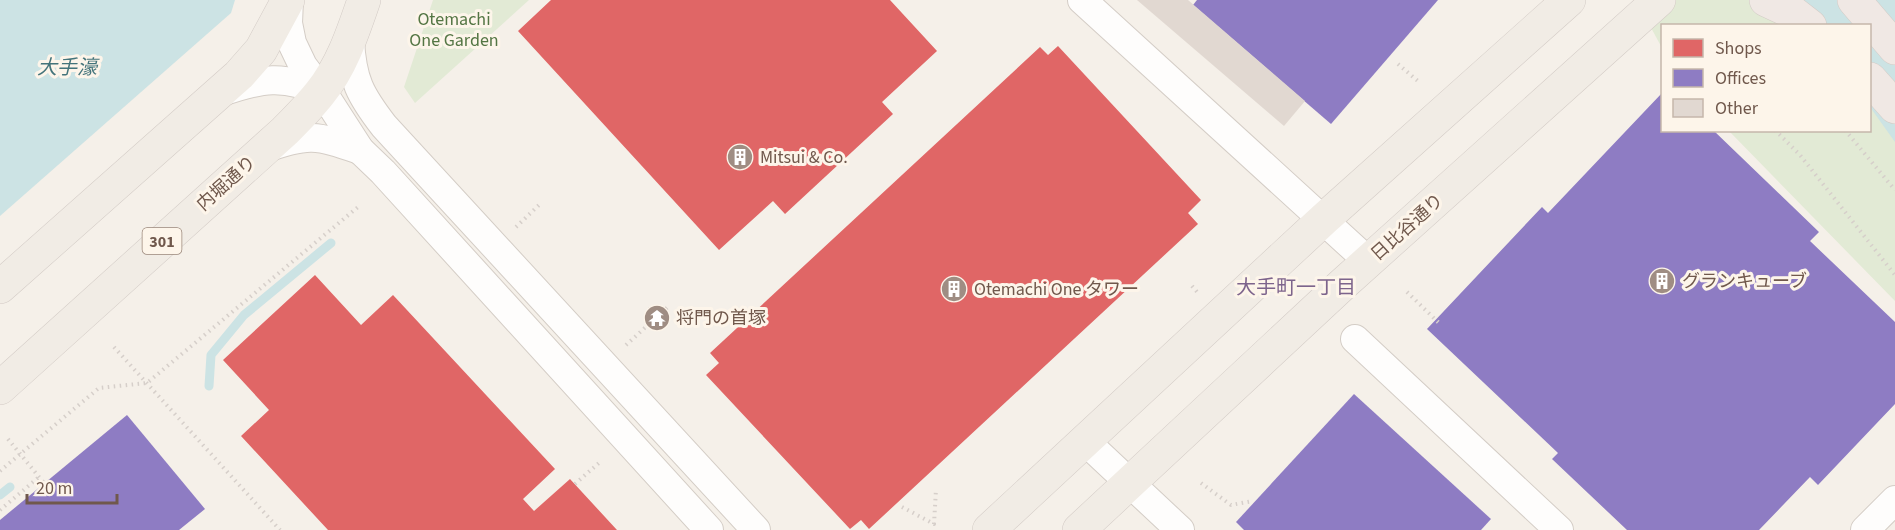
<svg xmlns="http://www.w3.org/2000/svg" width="1895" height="530" font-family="'Source Sans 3','Noto Sans JP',sans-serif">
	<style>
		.green { fill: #e2ead5 }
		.water { fill: #cce3e4 }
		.shops { fill: #e06666 }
		.offices { fill: #8e7cc3 }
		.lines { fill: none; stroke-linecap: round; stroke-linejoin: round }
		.stream { stroke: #cce3e4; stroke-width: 9 }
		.building { fill: #e1d8d1 }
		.minor-casing { stroke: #d4cdc6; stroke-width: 30 }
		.major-casing { stroke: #d3cbc6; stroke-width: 34 }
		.highway-casing { stroke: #d3cbc6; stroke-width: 34 }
		.path { stroke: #d6cfca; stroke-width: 4; stroke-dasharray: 1.5 4.5; stroke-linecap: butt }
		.minor { stroke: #fefdfc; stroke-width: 28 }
		.major { stroke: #f1ece5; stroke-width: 33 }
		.highway { stroke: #f0e8e4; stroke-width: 33 }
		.labels { text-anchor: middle; stroke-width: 6; stroke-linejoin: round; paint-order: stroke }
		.shield { fill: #fdf5ea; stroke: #9a877b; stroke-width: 1.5 }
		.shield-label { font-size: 16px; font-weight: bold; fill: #70584c }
		.park-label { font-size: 18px; fill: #547644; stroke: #fdf5ea }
		.poi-label { font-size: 18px; fill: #70584c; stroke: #fdf5ea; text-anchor: start }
		.street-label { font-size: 18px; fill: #70584c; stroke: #fdf5ea }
		.water-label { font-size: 20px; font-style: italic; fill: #44747b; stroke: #fdf5ea }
		.neighbourhood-label { font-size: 20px; fill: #7d648c; stroke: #fdf5ea }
	</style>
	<rect width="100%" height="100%" fill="#f5f0e9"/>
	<g class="green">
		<path d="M433,0H529L415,103L404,87Z"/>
		<path d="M1636,0H1766L1810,25L1662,26V48Z"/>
		<path d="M1870,79L1895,107V301L1729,131L1870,130Z"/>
	</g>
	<g class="water">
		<path d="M0,0H235L231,13L0,216Z"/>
		<path d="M1793,0H1895V142L1870,107V26L1811,25Z"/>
	</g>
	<g class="shops">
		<path d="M551,0H890L937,51L882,102L893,114L785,214L773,201L719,250L518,31Z"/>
		<path d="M1058,46L1201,200L1188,213L1198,224L869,529L861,520L850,529L706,375L719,363L710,353L1040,47L1048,55Z"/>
		<path d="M315,275L361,325L393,295L555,469L523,499L534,511L570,479L617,530H328L241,436L269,410L223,360Z"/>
	</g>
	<g class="offices">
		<path d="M1197,0H1438L1331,124L1193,5Z"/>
		<path d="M1662,93V130H1713L1819,232L1810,241L1895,322V404L1818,485L1810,477L1759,530H1627L1552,459L1558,453L1427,329L1542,207L1548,213Z"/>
		<path d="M1354,394L1491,519L1481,530H1244L1236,522Z"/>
		<path d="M127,415L205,509L179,530H0V520Z"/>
	</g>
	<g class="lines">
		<g class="stream">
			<path d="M209,386L211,355L244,315L331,243"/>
			<path d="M0,495L10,487"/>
		</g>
	</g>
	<path class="building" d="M1137,0H1188L1305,101L1284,126Z"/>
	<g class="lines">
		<g class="minor-casing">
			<g id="minor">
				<path d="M289,0L288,23L292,43L303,66L322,91L360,150L383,172L709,530"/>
				<path d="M1082,0L1368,261"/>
				<path d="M350,40C352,80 360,95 384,126L756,530"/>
				<path d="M219,93C261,78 284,74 325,93"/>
				<path d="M264,149C308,133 316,135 360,150"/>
				<path d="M1355,339L1559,530"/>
				<path d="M1085,441L1180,530"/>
				<path d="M1865,530L1895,500"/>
			</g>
		</g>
		<g class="major-casing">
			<g id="major">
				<path d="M0,287L239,75L261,50L288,0"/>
				<path d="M0,388L285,131C297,119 309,107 320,93C342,66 353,32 364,0"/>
				<path d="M989,530L1324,219L1569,0"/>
				<path d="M1079,530L1343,284L1659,0"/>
			</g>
		</g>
		<g class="highway-casing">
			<g id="highway">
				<path d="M1766,0L1792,12L1810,26"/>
				<path d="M1854,0L1895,48"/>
				<path d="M1870,79L1895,107"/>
			</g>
		</g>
		<g class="path">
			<path d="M1398,64L1419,82"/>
			<path d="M1775,130L1800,155L1895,275"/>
			<path d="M1845,130L1895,190"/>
			<path d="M516,227L539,205"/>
			<path d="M1192,286L1198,293"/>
			<path d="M1407,292L1440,324"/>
			<path d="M626,345L670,305"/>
			<path d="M114,347L280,530"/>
			<path d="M8,439L44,483"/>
			<path d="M0,471L99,388L147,383L358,207"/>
			<path d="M1201,483L1231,505L1253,501"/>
			<path d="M575,484L600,462"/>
			<path d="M902,507L934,524L936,489"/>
			<path d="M0,510L39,477"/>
		</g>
		<use href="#minor" class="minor"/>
		<use href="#major" class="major"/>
		<use href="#highway" class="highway"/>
	</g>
	<defs>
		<g id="building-disc" transform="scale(1.35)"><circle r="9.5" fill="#9f8d83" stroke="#fdf5ea"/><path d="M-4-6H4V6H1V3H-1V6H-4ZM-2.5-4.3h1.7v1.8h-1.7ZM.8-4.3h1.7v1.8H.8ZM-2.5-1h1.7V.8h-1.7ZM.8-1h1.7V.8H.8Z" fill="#fff"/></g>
		<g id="temple-disc" transform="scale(1.35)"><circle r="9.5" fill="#9f8d83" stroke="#fdf5ea"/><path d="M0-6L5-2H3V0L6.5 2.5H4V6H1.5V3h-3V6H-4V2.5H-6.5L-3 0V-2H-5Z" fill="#fff"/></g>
	</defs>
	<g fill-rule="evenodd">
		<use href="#building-disc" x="740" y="157"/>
		<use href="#building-disc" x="1662" y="281"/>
		<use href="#building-disc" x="954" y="289"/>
		<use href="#temple-disc" x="657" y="318"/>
	</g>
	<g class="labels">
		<rect class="shield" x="142.5" y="228" width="39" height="26" rx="4.5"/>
		<g class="shield-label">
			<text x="162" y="247">301</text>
		</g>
		<g class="park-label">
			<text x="454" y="25">Otemachi<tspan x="454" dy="21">One Garden</tspan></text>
		</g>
		<g class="poi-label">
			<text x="760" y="163">Mitsui &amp; Co.</text>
			<text x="1682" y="287">グランキューブ</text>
			<text x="974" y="295">Otemachi One タワー</text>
			<text x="676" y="324">将門の首塚</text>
		</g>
		<g class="street-label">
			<text transform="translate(226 183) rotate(-42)" y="6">内堀通り</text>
			<text transform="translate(1407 227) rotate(-42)" y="6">日比谷通り</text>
		</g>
		<g class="water-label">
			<text x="67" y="74">大手濠</text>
		</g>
		<g class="neighbourhood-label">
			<text x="1296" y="294">大手町一丁目</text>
		</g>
	</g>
	<rect x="1661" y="24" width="210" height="108" fill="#fdf5ea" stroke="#c5b6ab" stroke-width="1.5"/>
	<rect x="1673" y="39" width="30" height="18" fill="#e06666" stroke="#c5b6ab" stroke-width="1.5"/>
	<text x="1715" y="54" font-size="18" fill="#70584c">Shops</text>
	<rect x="1673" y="69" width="30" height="18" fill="#8e7cc3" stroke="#c5b6ab" stroke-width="1.5"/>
	<text x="1715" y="84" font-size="18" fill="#70584c">Offices</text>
	<rect x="1673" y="99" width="30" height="18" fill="#e1d8d1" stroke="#c5b6ab" stroke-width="1.5"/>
	<text x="1715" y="114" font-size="18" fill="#70584c">Other</text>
	<path d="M27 494v9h90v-9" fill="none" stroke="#70584c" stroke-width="3"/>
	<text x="36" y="494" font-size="18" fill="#70584c" stroke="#fdf5ea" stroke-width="4.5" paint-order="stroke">20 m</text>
</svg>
